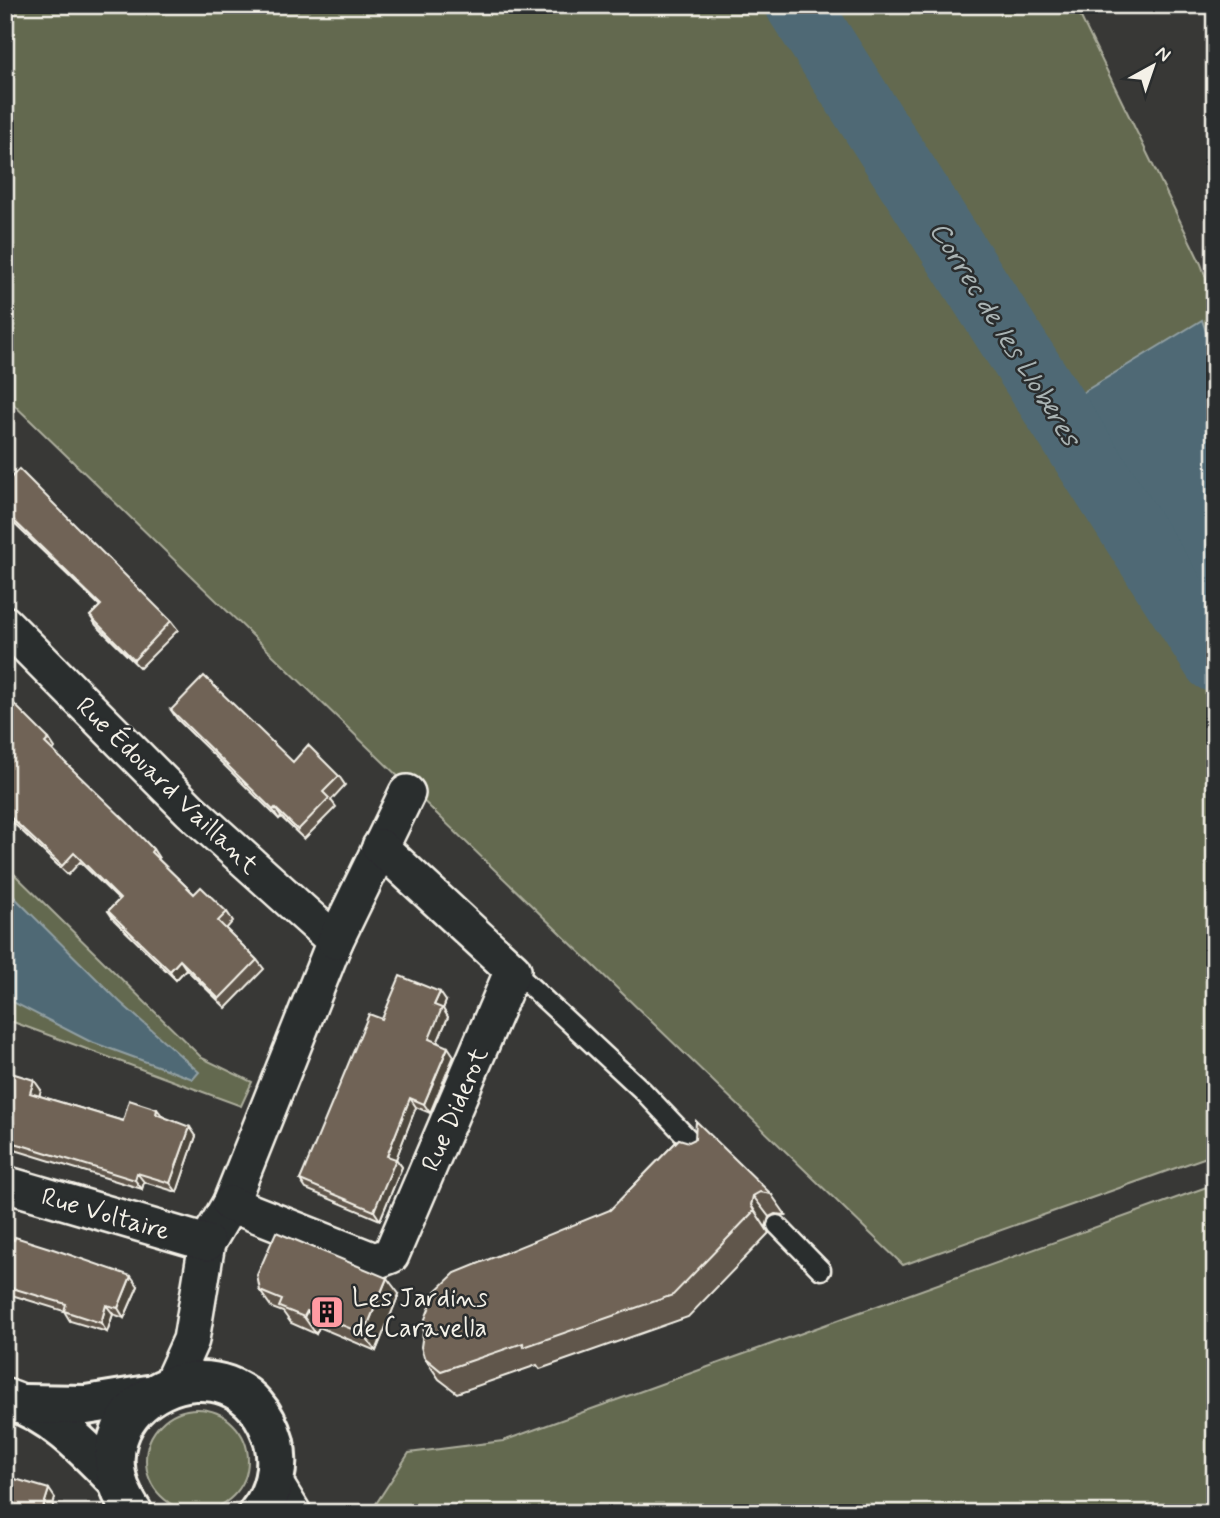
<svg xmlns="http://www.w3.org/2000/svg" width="1220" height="1518" font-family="Mynerve,sans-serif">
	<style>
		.green { fill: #63694f; stroke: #acad9c; stroke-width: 2 }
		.water { fill: #4f6974; stroke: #919fa2; stroke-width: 2 }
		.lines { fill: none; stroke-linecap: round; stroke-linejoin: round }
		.river { stroke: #4f6974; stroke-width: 65 }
		.service-casing { stroke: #f4f1e8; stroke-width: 23 }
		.minor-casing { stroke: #f4f1e8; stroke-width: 40 }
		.tertiary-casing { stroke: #f4f1e8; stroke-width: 44 }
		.service { stroke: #2a2d2e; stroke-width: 18 }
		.minor { stroke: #2a2d2e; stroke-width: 35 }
		.tertiary { stroke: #2a2d2e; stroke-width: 38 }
		.wall { fill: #60564b; stroke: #f4f1e8; stroke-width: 2 }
		.shaded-wall { fill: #4e463d; stroke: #f4f1e8; stroke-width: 2 }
		.building { fill: #706457; stroke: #f4f1e8; stroke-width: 2 }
		.labels { text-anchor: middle; stroke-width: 5; stroke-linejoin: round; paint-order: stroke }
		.street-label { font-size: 26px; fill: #f4f1e8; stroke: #2a2d2e }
		.poi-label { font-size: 26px; fill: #f4f1e8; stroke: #2a2d2e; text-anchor: start }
		.water-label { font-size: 28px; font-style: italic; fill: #aab4b4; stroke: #2a2d2e }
	</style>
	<rect width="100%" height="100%" fill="#383836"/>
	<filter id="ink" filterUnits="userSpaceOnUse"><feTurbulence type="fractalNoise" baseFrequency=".0143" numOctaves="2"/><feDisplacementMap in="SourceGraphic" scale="14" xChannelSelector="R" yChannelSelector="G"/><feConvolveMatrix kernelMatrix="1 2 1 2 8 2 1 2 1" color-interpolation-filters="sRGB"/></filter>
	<g filter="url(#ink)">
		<g class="green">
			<path d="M5,5H1075L1201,264L1215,303V1154L903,1265L5,396Z"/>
			<path d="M5,865L202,1058L252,1082L241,1106L5,1019Z"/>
			<path d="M1215,1184V1513H370L409,1453L503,1441Z"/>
			<circle cx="197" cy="1460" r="51"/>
		</g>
		<g class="water">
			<path d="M1202,320L1215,357V644L1062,405Z"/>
			<path d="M5,888L120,1002L199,1072L193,1079L89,1041L5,998Z"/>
		</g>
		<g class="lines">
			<path class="river" d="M798,5L1215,660"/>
			<g class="service-casing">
				<g id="service">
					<path d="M513,970L643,1091L702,1153"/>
					<path d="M777,1225L821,1270"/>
				</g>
			</g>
			<g class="minor-casing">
				<g id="minor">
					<path d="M5,624L190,810L335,941L230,1204L207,1243L191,1340L171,1384"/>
					<path d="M335,941L407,793"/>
					<path d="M5,1184L207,1243"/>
					<path d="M230,1204L375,1261L391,1255L513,970L380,847"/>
					<path d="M274,1482L293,1513"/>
				</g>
			</g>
			<g class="tertiary-casing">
				<g id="tertiary">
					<path d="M5,1398C52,1413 84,1447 117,1481"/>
					<path d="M23,1404L86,1405L148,1395"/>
					<path d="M133,1513C57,1402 240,1319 274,1442C280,1466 274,1494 258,1513"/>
				</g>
			</g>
			<use href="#service" class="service"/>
			<use href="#minor" class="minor"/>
			<use href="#tertiary" class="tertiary"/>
		</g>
		<g class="wall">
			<path d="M5,484L171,621L178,630L140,668L96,625L90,616L100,606L5,515Z"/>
			<path d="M5,707L49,739L55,748L53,751L153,849L159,858L158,859L194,894L227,912L233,921L226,929L257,960L264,969L226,1008L186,969L176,980L114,920L108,911L119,900L80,862L68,875L5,815Z"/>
			<path d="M171,710L293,762L339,776L345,785L331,800L336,807L304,839L281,817L279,819L177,719Z"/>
			<path d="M446,1001L443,1009L448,1017L437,1042L454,1056L430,1113L416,1107L396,1159L402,1167L380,1220L306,1189L300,1180L382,1019Z"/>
			<path d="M5,1071L41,1090L39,1096L123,1121L163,1117L196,1136L177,1192L144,1182L142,1189L5,1147Z"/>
			<path d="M679,1139L771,1194L786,1215L775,1214L769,1217L766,1227L769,1233L688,1317L540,1369L537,1365L457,1393L439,1379L424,1357L610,1210Z"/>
			<path d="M5,1237L138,1286L124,1318L113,1314L107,1332L70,1321L64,1311L5,1293Z"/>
			<path d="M260,1291L399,1294L376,1351L319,1327L316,1334L291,1323L283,1312L272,1308Z"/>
		</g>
		<g class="shaded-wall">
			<path d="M275,808L281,817L279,819L273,810Z"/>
			<path d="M180,960L186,969L176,980L170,971Z"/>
			<path d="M440,992L446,1001L443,1009L448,1017L435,1048L429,1039L434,1005Z"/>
			<path d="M448,1047L454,1056L430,1113L424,1104Z"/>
			<path d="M34,1080L41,1090L37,1103L30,1093Z"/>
			<path d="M410,1098L416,1107L396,1159L402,1167L380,1220L374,1211L387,1156Z"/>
			<path d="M157,1109L164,1118L156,1114Z"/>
			<path d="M190,1127L196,1136L177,1192L170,1183Z"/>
			<path d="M137,1173L144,1182L142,1189L135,1180Z"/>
			<path d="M753,1196L769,1217L766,1227L769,1233L751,1205Z"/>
			<path d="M131,1276L138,1286L124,1318L118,1308Z"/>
			<path d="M387,1278L399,1294L376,1351L364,1334Z"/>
			<path d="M106,1305L113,1314L107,1332L101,1323Z"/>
			<path d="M307,1311L319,1327L316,1334L304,1317Z"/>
			<path d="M5,1462L10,1469L6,1483L5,1482Z"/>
			<path d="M49,1489L55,1498L51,1513L43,1508Z"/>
		</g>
		<g class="building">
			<path d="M19,469L171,621L134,660L90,616L101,605L5,512V484Z"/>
			<path d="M204,676L293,762L308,745L339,776L323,792L329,798L298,830L275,808L273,810L171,710Z"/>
			<path d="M11,701L49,739L45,743L129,824L153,849L151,852L194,894L201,887L227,912L218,921L257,960L219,999L180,960L170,971L108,911L120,899L74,853L62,866L5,812V707Z"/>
			<path d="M400,976L440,992L434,1005L442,1008L429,1039L448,1047L424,1104L410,1098L387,1156L396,1159L374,1211L300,1180L369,1014L382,1019Z"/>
			<path d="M5,1071L34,1080L30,1093L123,1121L129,1100L157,1109L156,1114L190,1127L170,1183L137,1173L135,1180L5,1140Z"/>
			<path d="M696,1121L771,1194L760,1192L753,1196L751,1205L754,1211L673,1295L524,1347L523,1343L441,1371L424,1357L421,1347L425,1319L436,1291L455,1273L610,1210L679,1139L689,1142L695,1139Z"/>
			<path d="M276,1232L387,1278L364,1334L307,1311L304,1317L279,1307L282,1300L260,1291L257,1275Z"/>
			<path d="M5,1237L14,1240L15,1237L53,1249L131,1276L118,1308L106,1305L101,1323L64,1311L66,1304L5,1286Z"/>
			<path d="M5,1476L49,1489L43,1508L58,1513H5Z"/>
		</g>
	</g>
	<defs>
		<g id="building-square" transform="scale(1.75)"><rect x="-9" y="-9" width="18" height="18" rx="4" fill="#ff9aa2" stroke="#2a2d2e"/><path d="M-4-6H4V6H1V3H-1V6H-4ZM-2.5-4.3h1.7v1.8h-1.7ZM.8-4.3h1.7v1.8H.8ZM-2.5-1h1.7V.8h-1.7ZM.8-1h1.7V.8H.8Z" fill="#111"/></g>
	</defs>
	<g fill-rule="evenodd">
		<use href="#building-square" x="327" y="1312"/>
	</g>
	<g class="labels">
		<g class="street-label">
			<text transform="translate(168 785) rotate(44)" y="9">Rue Édouard Vaillant</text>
			<text transform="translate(454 1109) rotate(-67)" y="9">Rue Diderot</text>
			<text transform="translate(106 1213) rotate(16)" y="9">Rue Voltaire</text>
		</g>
		<g class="poi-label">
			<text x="352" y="1306">Les Jardins<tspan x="352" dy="30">de Caravella</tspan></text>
		</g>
		<g class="water-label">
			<text transform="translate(1006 333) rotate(58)" y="10">Correc de les Lloberes</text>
		</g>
	</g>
	<rect width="1220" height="1518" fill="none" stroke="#2a2d2e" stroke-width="28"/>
	<rect x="14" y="14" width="1192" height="1490" fill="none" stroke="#f4f1e8" stroke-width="2.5" filter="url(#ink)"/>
	<g transform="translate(1153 66) rotate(40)" stroke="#2a2d2e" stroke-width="5" paint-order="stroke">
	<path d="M0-5L12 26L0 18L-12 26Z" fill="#f4f1e8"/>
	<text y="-10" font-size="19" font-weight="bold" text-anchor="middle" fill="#f4f1e8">N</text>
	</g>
</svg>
